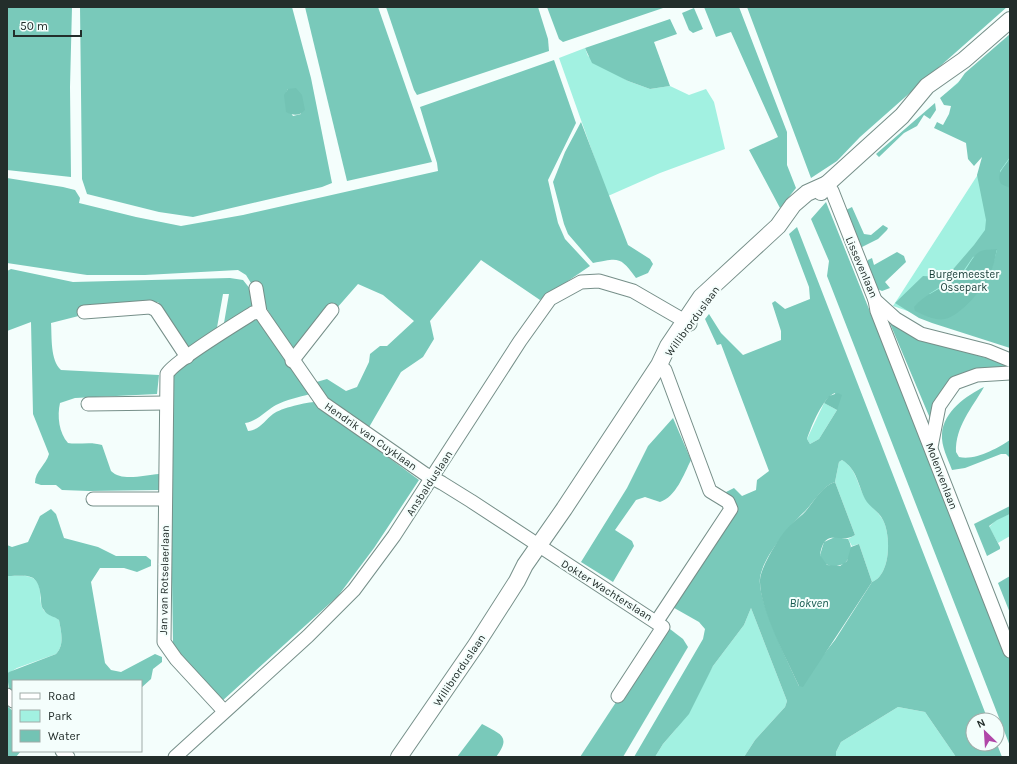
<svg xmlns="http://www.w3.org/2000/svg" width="1017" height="764" font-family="Karla,sans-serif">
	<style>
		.green { fill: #a2f1e1 }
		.forest { fill: #79c9ba; fill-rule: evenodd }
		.water { fill: #73c3b4 }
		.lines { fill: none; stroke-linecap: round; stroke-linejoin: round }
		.minor-casing { stroke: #768f89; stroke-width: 15 }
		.major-casing { stroke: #768f89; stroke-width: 18 }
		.minor { stroke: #fff; stroke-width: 13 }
		.major { stroke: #fff; stroke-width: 16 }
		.labels { text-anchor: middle; stroke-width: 4; stroke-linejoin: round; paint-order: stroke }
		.street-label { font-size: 11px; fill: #232e2b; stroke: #f4fefc }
		.park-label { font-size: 11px; fill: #143a34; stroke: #f4fefc }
		.water-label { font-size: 12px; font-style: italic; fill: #15594f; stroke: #f4fefc }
	</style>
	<rect width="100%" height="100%" fill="#f4fefc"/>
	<g class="green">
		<path d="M1010,35V346L893,306L995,148L944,95Z"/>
		<path d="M585,48L588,56L628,81L650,89L670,86L689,95L706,89L714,102L725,149L660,173L608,196L559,58Z"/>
		<path d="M824,403L837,410L819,439L810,444L807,439Z"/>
		<path d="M842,460C856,468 857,483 864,496C869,506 878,511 883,520C891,535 891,575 872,582L859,544L852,546L848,539L855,535L835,482L839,462Z"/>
		<path d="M1010,514V536L998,543L989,527L997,519Z"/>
		<path d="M7,576C22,576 39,572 40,592C41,596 40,603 42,607C45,615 53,615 59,620C61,632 65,645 56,654L17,668L7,674Z"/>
		<path d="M751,608L787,701L785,707L755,740L744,757H655L663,744L676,729L713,666L744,625Z"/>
		<path d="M898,707L925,712L956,757H836V752L841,742Z"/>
	</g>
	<g class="forest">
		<path d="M7,7H72L70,87L71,177L7,170Z"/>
		<path d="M80,7H292L311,78L332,183L322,187L193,217L159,212L87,194L82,179ZM288,89L301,114L293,116C286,106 282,100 288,89Z"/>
		<path d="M305,7H378L432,162L347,181Z"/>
		<path d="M386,7H538L548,39L549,51L417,95L414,90Z"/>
		<path d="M547,7H666L563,42L559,39Z"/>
		<path d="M704,7H739L787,132V165L796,188L780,208L749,150L778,137L731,32L716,37Z"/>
		<path d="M747,7H1007L860,137L837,161L811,178Z"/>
		<path d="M694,8L703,29L693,33L689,30L682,13Z"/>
		<path d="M670,19L677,34L654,42L670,86L650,89L628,81L592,63L585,48Z"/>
		<path d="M1010,34V157L1000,171L1006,185L1010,188V348L932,323L919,318L895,303L923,276L940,277L949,274L974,245L985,230L986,220L977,175L982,157L974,166L968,159L966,143L934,128L937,122L943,125L949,114L951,106L944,105L940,98L958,83L965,73ZM997,250L990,274L972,298L929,294L962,273L973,257Z"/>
		<path d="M554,60L576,123L548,180L558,223L565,239L590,266L540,300L481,260L430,321L434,339L423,357L401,372L368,429L322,396L313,383L327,379L346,391L357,387L369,362L370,354L380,346H387L414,321L383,295L358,284L322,325L293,351L246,275L238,270L145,275H87L7,263V178L63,187L75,190L80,198L79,203L136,217L181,226L243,215L438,171L437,163L420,107Z"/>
		<path d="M935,103L936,110L930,119L924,115L917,126L904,133L879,157L876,154Z"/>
		<path d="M581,122L628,245L650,259L653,264L648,273L636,278C620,256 619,258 593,263L568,234L564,224L553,182L565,152Z"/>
		<path d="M826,202L1010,660V746L827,276L829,261L811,219Z"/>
		<path d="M852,207L864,234L871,235L883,225L888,228L887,230L878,239L860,248L844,211Z"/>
		<path d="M797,227L988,720H973V744H997L1002,757H956L925,712L898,707L841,742L836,752V757H744L755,740L785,707L787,701L751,608L744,625L713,666L689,714L663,744L655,757H634L703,639L705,629L699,622L669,605L729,515L720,495L734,488L742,496L756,490L757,480L769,471L721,344L717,345L705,319L709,314L721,333L743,355L781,340V331L772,303L775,301L785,309L810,299L809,287L789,234ZM835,393L837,410L819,439L810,444L807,439C811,427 823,397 835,393ZM842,460C857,469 858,485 865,499C869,507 879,511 883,520C891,535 891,575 872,582L835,640L799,686C789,664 757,600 760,578C763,557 788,528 803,513C813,504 822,486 835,482L839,462Z"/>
		<path d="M897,252L904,256L906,262L885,282L890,288L882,291L873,287L865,267L868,260L872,258L874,265Z"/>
		<path d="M11,269L73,282L230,278L243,280L251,290L255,304L250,310L228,325L224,323L229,294H223L216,333L190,352L158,302L130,303L51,323C52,337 50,360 61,370L159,375L157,394L75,398L60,403C57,416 59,433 68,443C79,445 90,441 102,445L111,471C122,482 144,475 159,474V490L89,491L62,490L56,485H41L35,483C35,471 46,465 49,454L33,414L31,322L7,331V271Z"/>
		<path d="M260,318L310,394C299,397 286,400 276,405C265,411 258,421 245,423L248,431C260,430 265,420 273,414C281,408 307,402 316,402L320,407L419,480L374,548L338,596L221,702L176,648L173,643L169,382L173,369L255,319Z"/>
		<path d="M889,321L929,341L1010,365V369L965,375L932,423Z"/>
		<path d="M984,387C972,408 955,427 956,452L959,457C975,461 998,448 1010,440V458L1006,454H1001L965,468L952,470C948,459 941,446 942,434C943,412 967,395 984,387Z"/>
		<path d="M673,418L691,460C684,474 676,497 660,502L645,497L636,500L615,530L632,541L634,546L613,582L581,562L627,488L648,446Z"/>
		<path d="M1010,506V514L997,520L989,526L1000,547V549L987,556L974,524Z"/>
		<path d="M51,509L56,514L64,538L98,547L116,556H146L151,560V566L137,572L124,568H100L91,582L105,663L111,670L121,672L155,654L162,657V662L153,669L151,679L141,688V681H13V697L9,690L7,674L9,672L56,654C65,645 61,632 59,620C54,616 47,616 44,610C41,607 41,602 41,598C38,572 30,576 7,576V545L12,547L28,542L40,516Z"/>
		<path d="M835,537L848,539C853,548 852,556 844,564L833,567L823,563L820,555L824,542Z"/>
		<path d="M1010,576V613L998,583Z"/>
		<path d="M666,626L683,639L688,647L623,757H580Z"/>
		<path d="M7,706L13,711V751H21L16,757H7Z"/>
		<path d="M482,724C500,734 512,736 496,757H457Z"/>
	</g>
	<g class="water">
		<path d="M296,88L302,95L305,110C299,116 294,116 286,112L284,95L288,89Z"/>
		<path d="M1010,157V188L1001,184C995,172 1006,167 1010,157Z"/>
		<path d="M997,249C995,257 994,266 990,274C984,288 960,316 945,319C935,321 924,315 915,311L914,307C927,292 946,287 961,275C969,268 971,256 981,251C986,249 992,250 997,249Z"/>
		<path d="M838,393L842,395L837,410L824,403L829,396Z"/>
		<path d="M835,482L855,535C839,545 825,526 820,555L827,565L840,566L847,561L851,547L859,544L872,582L803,687L799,686C787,660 759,608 760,580C760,569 778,539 785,531C790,525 797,519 803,514C813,504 821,486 835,482Z"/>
	</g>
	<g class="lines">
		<g class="minor-casing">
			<g id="minor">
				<path d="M827,184L832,191L875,300L896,319L921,334L988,351L1010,360"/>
				<path d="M256,288L260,312L323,403L425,474L442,483L471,501L663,627L618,696"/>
				<path d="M875,300L877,311L1010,651"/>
				<path d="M84,312L150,307L156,310L187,357"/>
				<path d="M292,361L332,310"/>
				<path d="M88,404L166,403"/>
				<path d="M931,447L939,406L955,383L977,375L1010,373"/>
				<path d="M93,499H165"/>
				<path d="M657,621L731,509L728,502L710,491L665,370L659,365"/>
				<path d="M7,695L13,701"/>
				<path d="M224,711L176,659L164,642L167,374C173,362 237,323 253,313L260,312"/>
				<path d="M62,751L68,757"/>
				<path d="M175,757L308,636L354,590L394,536L520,341L550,299L581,282L599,281L633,291L690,324"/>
			</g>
		</g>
		<g class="major-casing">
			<g id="major">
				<path d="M821,192L827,184L902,116L927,86L964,60L1010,20"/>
				<path d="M399,757L476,645L517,581L525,565L564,509L659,365L668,346L701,297L778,226L793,205L807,193L827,184"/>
			</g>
		</g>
		<use href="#minor" class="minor"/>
		<use href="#major" class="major"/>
	</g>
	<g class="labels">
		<g class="street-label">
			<text transform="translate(862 267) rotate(67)" y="4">Lissevenlaan</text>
			<text transform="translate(692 321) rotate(-54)" y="4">Willibrorduslaan</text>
			<text transform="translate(371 436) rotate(35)" y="4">Hendrik van Cuyklaan</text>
			<text transform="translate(942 476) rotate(69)" y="4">Molenvenlaan</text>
			<text transform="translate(429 483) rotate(-57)" y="4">Ansbalduslaan</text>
			<text transform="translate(164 580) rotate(-89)" y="4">Jan van Rotselaerlaan</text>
			<text transform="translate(607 590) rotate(32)" y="4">Dokter Wachterslaan</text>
			<text transform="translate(459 670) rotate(-56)" y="4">Willibrorduslaan</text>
		</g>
		<g class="park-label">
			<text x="964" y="278">Burgemeester<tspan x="964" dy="13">Ossepark</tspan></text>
		</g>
		<g class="water-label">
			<text x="809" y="607">Blokven</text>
		</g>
	</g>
	<rect width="1017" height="764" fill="none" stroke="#232e2b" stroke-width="16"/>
	<rect x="12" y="680" width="130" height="72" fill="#f4fefc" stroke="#a0aba8"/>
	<rect x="20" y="693" width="20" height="6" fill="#ffffff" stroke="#a0aba8"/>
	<text x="48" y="700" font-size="12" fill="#232e2b">Road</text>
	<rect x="20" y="710" width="20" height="12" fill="#a2f1e1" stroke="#a0aba8"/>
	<text x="48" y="720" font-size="12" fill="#232e2b">Park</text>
	<rect x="20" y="730" width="20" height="12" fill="#73c3b4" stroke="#a0aba8"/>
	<text x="48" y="740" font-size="12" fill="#232e2b">Water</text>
	<g transform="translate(985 732) rotate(335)"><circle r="19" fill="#f4fefc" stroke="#a0aba8"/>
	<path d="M0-3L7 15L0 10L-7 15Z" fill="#b047a8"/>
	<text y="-6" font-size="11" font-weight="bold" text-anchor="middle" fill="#232e2b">N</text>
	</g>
	<path d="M14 30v6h67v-6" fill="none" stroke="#232e2b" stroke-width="2"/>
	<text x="20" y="30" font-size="12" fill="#232e2b" stroke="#f4fefc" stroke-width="3" paint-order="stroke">50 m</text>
</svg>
